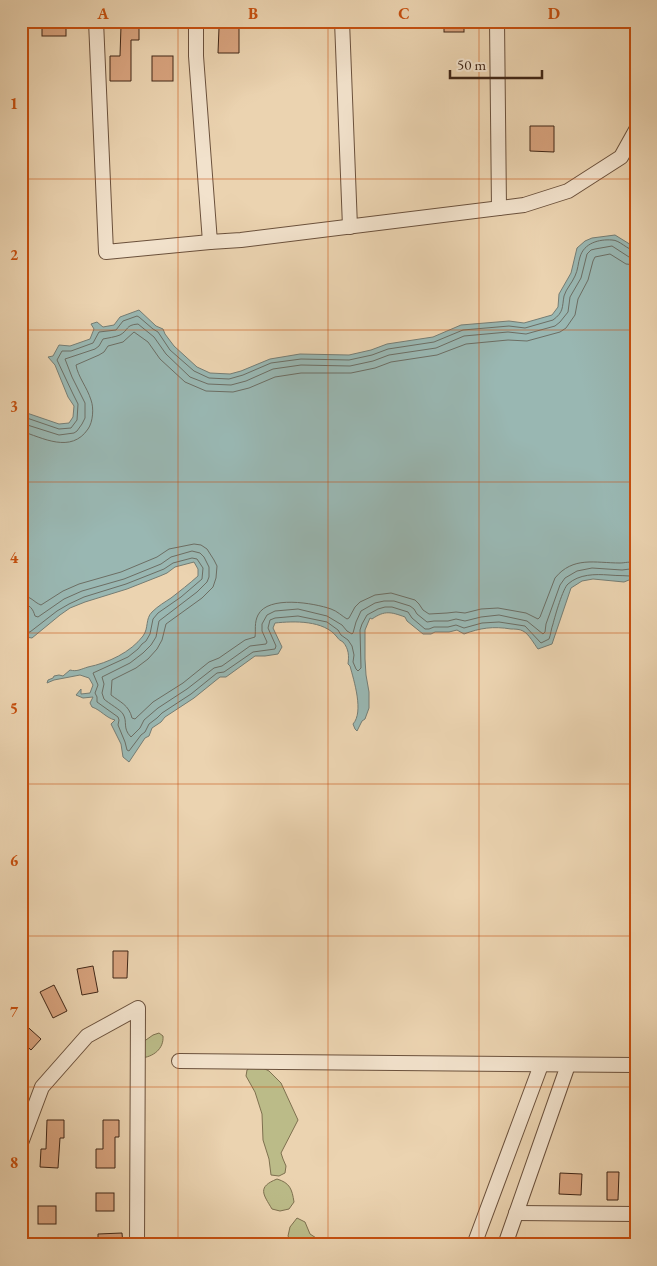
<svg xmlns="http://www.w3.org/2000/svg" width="657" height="1266" font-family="'EB Garamond',serif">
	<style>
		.green { fill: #bb8; stroke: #7e704f }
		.water { fill: #99b7b2; stroke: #757d74 }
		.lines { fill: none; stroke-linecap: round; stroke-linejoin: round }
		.shore { stroke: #6c6e64; stroke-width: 1 }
		.building { fill: #d7a27d; stroke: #402616 }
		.street-casing { stroke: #6b513c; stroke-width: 16 }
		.street { stroke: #f2e2cc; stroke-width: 14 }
		.grid { fill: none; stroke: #c64f0e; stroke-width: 1; stroke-opacity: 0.55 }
		.neatline { fill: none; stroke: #c64f0e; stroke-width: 2 }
		.grid-label { font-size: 16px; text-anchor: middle; font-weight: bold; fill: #c64f0e }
	</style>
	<rect width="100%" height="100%" fill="#ebd3b0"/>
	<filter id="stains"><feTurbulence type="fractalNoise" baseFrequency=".004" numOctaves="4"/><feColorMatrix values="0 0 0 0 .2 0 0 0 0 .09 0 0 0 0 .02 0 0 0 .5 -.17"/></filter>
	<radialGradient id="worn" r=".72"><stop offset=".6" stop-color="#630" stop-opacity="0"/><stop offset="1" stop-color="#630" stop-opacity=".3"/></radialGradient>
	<g class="green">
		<path d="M159,1033L163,1036C164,1049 153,1057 141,1058L143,1042L153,1035Z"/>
		<path d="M257,1065L269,1071L281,1083L298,1120L281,1153L283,1159L286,1166L285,1173L279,1176L271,1175L269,1159L263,1140L262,1114L255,1092L246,1076L247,1070L252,1066Z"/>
		<path d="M277,1179C290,1183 292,1189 294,1202L289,1209L280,1211L272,1209C263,1194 257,1187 277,1179Z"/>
		<path d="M297,1218L305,1222L310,1234L327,1245H293L288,1236L290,1227Z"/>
	</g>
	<path class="water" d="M615,235L636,248V582L629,580L624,582L593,579L582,581L571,588L552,644L538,649C534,644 529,634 523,631C520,629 514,629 511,629C493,626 480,628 464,634L457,630L449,632H435L431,634H423L407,621L405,617C391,612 385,610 372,619L370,618L365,630V659L366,675L369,692V708L365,719L362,721L357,731L355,729L353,724C364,712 354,681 350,666L348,664C349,656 349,649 343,642C340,640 339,640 337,637C324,620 294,621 275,623L273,628L282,647L278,654L265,656H255L226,677H220L194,698L165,717L161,722L152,728L149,736L145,738L129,762L123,757L121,744L111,724L115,720C106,718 101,710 92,707L90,703L93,697L83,698L76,695L81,689V694L90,693L93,685L89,678L80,675L54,680L47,683L48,680L53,678L54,676L59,675L63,676L70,670C77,672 81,669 88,667C108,663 131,652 143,636C149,628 145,619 152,612C158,606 165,602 171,598C180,591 189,584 198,576V569L194,562L175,567L167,573L160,576L127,589L85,602L70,608L60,615L32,638L25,637L22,632L24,617L21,606V411L59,424L69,423L73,417L74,406L68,397L55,365L48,357L53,356L59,345L70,346L90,339L94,329L91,324L97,322L103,327L114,325L120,317L139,310L156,326L163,329L165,334L174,346L197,367L210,373L230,374L241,371L270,359L300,354L349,355L371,350L387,344L433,337L461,325L509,321L524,323L552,315L558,307L559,294L571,273L577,248L585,241L592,238Z"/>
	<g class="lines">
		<g class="shore">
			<path d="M21,416L59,429L71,428L77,420L78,404L73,394L57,360L62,351H71L93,343L99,332L116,330L123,321L137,316L139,317L153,329L158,332L170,350L194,371L209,378L229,379L243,375L271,363L301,359L349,360L372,355L388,349L434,342L463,330L509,326L525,328L553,320C564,312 562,307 564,296C566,289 572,283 575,276C578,270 578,263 580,257C584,243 599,239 612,240C620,240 627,250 636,251"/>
			<path d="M21,423L59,435L74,433L77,431L82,424L85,418V403L72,377L65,359L95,349L99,346L103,339C108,338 115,337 120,335C129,330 125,325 138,324L154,337L166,354L190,377L208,384L231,385L246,381L273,369L301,365L350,366L373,361L389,355L436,348L464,336L508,332L526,334L555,326L560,322L568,312L570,297L581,278L587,254L591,250L595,249L612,246L629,257L636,258"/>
			<path d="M21,431C43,438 71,454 88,429C93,422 94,408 91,400C87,387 78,377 76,365L99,355L104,352L108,346L123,342L134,332L148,342L160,359L185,382L206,391L233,392L249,388L275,377L301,373H351L375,368L391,362L437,355L466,344L508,340L527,341L560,332L566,328L575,315L578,299L588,280L593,261L595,257L610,254L626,264L636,265"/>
			<path d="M21,596C32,596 33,602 41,605L63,591L79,584L121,572L157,557L169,549L194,544L201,545L207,549L214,560L217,566L216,578L213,587L202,598L166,624L162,640L157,649L148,659L136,668L112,680L111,695C120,702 129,705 132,718L135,719L153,702L183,683L209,662L219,658L245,640L255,637C256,630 254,623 258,615C268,595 314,603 331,609C337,611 342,616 347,619L349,618L355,607L360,602L375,595L391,593L415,600L419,604L423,610L429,614L447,613L456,612L465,613L481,609L498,608L526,613L538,619L540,617L555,578C573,556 595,563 620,563C625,563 630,561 636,563"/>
			<path d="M21,604C30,604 33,609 35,616L38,617L64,599L82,591L124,579L161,564L171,557L192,551L200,553L204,557L209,567V577L207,582L197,592L159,621L156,637L151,645L143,653L130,663L102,677L104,684L102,693L104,699C108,703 121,710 123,714C128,722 122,728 131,737L140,728L144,720L158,708L187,689L214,668L222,666L250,646L266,644L267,642L262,631V624L267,615L275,611L298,609L327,616L342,625L347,631L352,634L353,633L356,622L361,611L375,603L384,601H394L410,606L414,609L417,614L427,622L434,621H448L456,619L465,621L481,617L499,615L527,621L543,634L545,632L546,624L560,585L565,578L577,571L592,568L622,570L630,569L636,570"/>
			<path d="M21,610L25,611L28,614V621L23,627L28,632H30L57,611L69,604L84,597L126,584L164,569L173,563L192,558L197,559L203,568L202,579L181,597L158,613L153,619L150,634L146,641L142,644L138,649L128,657L93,673L98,685L95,693L97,697V702L118,717L119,720L118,725L125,742L127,750L129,751L141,735L145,732L149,724L157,718L162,713L191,694L217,673L224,672L253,652L275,649L276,646L268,628L270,620L275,618L298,616L327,622L338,630L341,635L348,640L352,646L354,655L353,662L356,669L358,671L361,668L360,630L362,624L367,615L378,609L385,607H392L408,612L412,618L425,629H429L434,627H448L456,625L464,628L482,623L499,622L525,626L541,643L549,639C551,634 551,629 553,624C555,616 563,588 568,584C579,574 595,574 609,575C618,576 628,575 636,577"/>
		</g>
	</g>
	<g class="building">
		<rect x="42" y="21" width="24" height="15"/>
		<rect x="444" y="21" width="20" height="11"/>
		<path d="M121,26H139V40H131V81H110V56H120Z"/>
		<path d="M219,28H239V53H218Z"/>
		<rect x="152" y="56" width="21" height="25"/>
		<path d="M530,126H554V152L530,151Z"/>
		<path d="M113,951H128L127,978H113Z"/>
		<path d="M93,966L98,992L82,995L77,969Z"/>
		<path d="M54,985L67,1011L53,1018L40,992Z"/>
		<path d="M21,1021L41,1039L31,1050L21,1041Z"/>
		<path d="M47,1120H64V1138H60L58,1168L40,1167L41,1149H46Z"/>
		<path d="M103,1120H119V1137H115V1168H96V1149H103Z"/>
		<path d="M607,1172H619L618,1200H607Z"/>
		<path d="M560,1173L582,1174L581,1195L559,1194Z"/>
		<rect x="96" y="1193" width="18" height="18"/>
		<rect x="38" y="1206" width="18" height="18"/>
		<path d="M122,1233L123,1245H98V1234Z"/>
	</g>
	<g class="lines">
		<g class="street-casing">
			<g id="street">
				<path d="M96,21L106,252L210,242"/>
				<path d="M196,21V56L210,242L241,240L524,205L568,191L621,157L636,130"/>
				<path d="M342,21L350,227"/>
				<path d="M497,21L499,208"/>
				<path d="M179,1061L636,1065"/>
				<path d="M21,1143L42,1087L87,1036L138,1008L137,1245"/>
				<path d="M516,1213L636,1214"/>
				<path d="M474,1245L541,1065"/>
				<path d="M505,1245L568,1065"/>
			</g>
		</g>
		<use href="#street" class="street"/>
	</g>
	<path class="grid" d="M178,21V1245M328,21V1245M479,21V1245M21,179H636M21,330H636M21,482H636M21,633H636M21,784H636M21,936H636M21,1087H636"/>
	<rect width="657" height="1266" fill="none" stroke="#ebd3b0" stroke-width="55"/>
	<path d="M450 70v8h92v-8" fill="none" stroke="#402616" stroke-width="2.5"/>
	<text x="457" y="70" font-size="15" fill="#402616" stroke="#f2e2cc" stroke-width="4" paint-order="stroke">50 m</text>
	<rect x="28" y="28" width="602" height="1210" class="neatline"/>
	<g class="grid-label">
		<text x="103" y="19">A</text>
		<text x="253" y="19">B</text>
		<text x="404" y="19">C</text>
		<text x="554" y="19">D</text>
		<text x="14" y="109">1</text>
		<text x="14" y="260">2</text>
		<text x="14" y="412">3</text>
		<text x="14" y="563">4</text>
		<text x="14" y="714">5</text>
		<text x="14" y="866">6</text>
		<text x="14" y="1017">7</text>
		<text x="14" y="1168">8</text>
	</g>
	<rect width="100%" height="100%" filter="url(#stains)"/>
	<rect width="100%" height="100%" fill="url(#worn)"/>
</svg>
